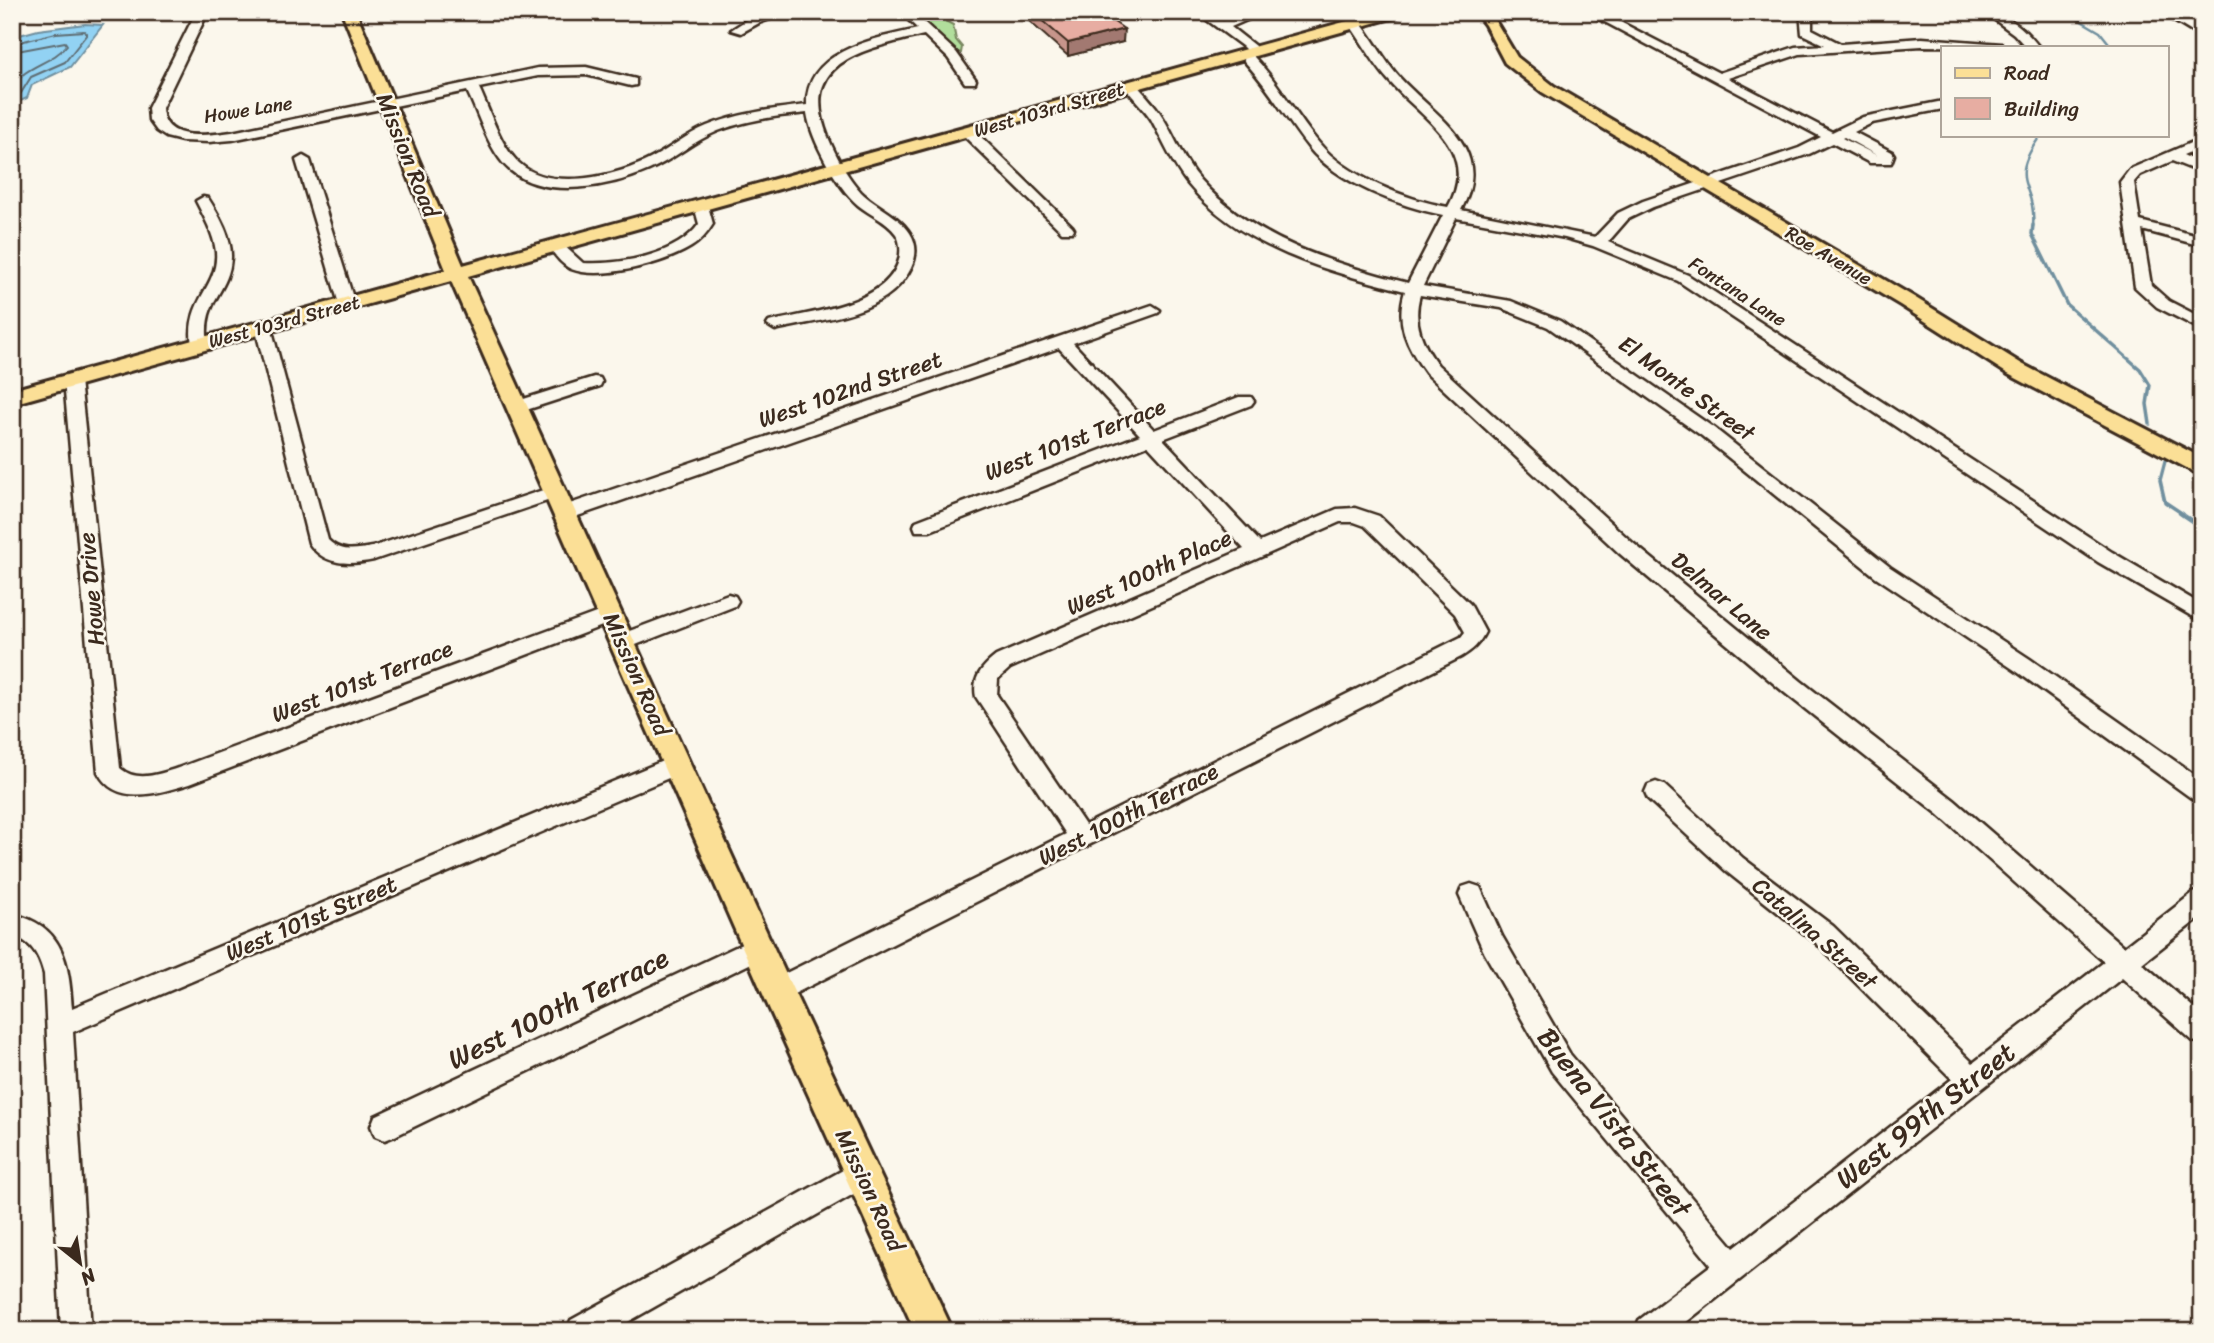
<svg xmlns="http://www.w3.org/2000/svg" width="2214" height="1343" font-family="Sriracha,sans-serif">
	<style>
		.green { fill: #b1de9c; stroke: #76845d; stroke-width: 2 }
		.water { fill: #92d2f3; stroke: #6f8f9e; stroke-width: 2 }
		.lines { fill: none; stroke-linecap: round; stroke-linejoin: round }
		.shore { stroke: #5e6d73; stroke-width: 2 }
		.stream-far2 { stroke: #6f8f9e; stroke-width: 2.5 }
		.stream-far1 { stroke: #6f8f9e; stroke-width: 3.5 }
		.stream { stroke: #6f8f9e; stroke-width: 4.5 }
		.minor-casing { stroke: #3b2a1e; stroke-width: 5 }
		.major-casing { stroke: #3b2a1e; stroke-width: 6 }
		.minor { fill: #fbf7ec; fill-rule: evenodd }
		.major { fill: #fbdf96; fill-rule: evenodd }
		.wall { fill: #c7958b; stroke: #3b2a1e; stroke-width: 2 }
		.shaded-wall { fill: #a27971; stroke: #3b2a1e; stroke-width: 2 }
		.building { fill: #e7ada2; stroke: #3b2a1e; stroke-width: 2 }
		.labels { text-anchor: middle; stroke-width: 5; stroke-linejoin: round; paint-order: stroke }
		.far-street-label { font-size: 19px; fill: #3b2a1e; stroke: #fbf7ec }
		.street-label { font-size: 23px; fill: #3b2a1e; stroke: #fbf7ec }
		.near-street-label { font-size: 28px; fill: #3b2a1e; stroke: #fbf7ec }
	</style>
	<rect width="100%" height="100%" fill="#fbf7ec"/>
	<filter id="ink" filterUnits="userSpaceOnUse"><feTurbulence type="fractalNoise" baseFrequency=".0143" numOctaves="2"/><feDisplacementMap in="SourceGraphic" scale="14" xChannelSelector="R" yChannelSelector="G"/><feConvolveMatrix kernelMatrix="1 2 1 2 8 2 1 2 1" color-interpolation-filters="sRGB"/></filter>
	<g filter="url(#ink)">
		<path class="green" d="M914,12H929L953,25L956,40L962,47L961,53L954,51Z"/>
		<path class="water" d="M85,24L103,25L70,67L32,85L27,98L12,105V37L38,30Z"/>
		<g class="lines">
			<g class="shore">
				<path d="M12,44L56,33L84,31L87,34L65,62L31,77L21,93L12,97"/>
				<path d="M12,52L65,42L67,45C52,64 25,65 12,87"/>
			</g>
			<g class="stream-far2">
				<path d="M2066,12L2100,32L2112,47"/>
				<path d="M2033,227C2037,182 2005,184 2041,135"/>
			</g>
			<g class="stream-far1">
				<path d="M2033,225L2032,234L2067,305L2140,369L2150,385L2147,404L2150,424"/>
				<path d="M2165,461L2160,480L2165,502L2183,514"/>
			</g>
			<path class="stream" d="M2180,513L2202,528"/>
			<g class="minor-casing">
				<g id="minor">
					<path d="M196,12H208L162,108C164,143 206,135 232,132L538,68L586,67L636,79V85L631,86L586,75L538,76L479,88C490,111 500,146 519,163C550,192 619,176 652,158C671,148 687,134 707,126C739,113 773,109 807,105C805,50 877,38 918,29L900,12H913L956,52L976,80L975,83H965L948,58L924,35C865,49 797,60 828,137C836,156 847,177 861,192C876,207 898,214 910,233C917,244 917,256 911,268C888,316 820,319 775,330L767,325L769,322C808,312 886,306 899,260C901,252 901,242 896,234C887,221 870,215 858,205C837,187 811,140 807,113C777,116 747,120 718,131C693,141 673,160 649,170C611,187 545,200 510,170C489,152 479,115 467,91L232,140L209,142L182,141L166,137L157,131L149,120L148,108Z"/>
					<path d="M770,12H790L759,23L741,33L731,30L751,17Z"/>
					<path d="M1196,12H1210L1223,21L1248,12H1265L1231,27L1255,46L1254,57C1280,84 1296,116 1319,143C1346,176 1407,200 1448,207C1481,149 1423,120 1390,82C1374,65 1363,43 1349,24L1359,21C1374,39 1384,61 1400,78C1436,117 1496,148 1461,210L1595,237L1618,213L1643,201L1799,148L1821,137L1586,12H1601L1719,73L1795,47L1825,45L1802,34L1800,12H1812V29L1841,44L1922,38L2002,44L2004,47L1922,46L1800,54L1728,78L1832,132L1863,117L1943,101V109L1872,123L1854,132L1892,152L1894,155L1891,163H1870L1832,143L1809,154L1653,207L1628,219L1608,242L1688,275L2112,552L2202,605V622L2098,562L1678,281L1593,246L1565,238L1456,218L1423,286L1511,301L1560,321L1714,428L1890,567L2030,659L2202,780V802L2194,800L2016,671L1876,577L1702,436L1548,327L1501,308L1420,295C1412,322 1422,344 1438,365L1633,543L1801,681L1954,800L2124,947L2193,893L2202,890V916L2142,963L2202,1015V1044L2193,1041L2122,978L1675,1331H1635L1639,1320L1711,1265L1552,1072L1484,952L1459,895L1462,887L1471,884L1480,887L1502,936L1570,1054L1734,1248L1952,1079L1815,942L1727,872L1648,799L1645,792L1648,785L1656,782L1664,785L1743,858L1833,926L1973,1063L2104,962L1938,814L1785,693L1619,553L1426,373C1407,347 1395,323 1405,291C1329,272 1240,248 1188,184C1172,164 1163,141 1151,119C1143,107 1132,97 1124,86L1125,83H1135C1144,94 1155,104 1162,116C1175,137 1183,161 1200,180C1253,240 1334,264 1408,283L1443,215C1401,207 1336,182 1309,148C1285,118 1271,90 1244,61L1245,49L1242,46ZM1844,137L1878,156L1842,138Z"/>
					<path d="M1984,12C2007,12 2025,29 2039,47H2026L2014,34Z"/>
					<path d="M2159,12H2174L2202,29V38Z"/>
					<path d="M968,128L973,129L1072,226L1074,229L1072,232H1062L963,135L961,132Z"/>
					<path d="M2202,138V147L2183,155L2202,164V173L2172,161L2140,175L2134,182L2140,221L2202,237V246L2142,230L2151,285L2169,301L2202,318V330L2157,307L2135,287L2120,182L2130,169Z"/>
					<path d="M303,156L310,160L355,304L353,307H341L339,304L296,160Z"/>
					<path d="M203,197L208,198C219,215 232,237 231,258C229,294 201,300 208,345L200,350L192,345C185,300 219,287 216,252C214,234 204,217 196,201Z"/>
					<path d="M701,202L708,206L713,224C707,234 701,241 691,247C665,263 601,281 571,269C561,264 555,255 548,246L551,243H561L583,263C619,265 677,256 699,224L694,206Z"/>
					<path d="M1152,305L1160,310L1158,313L1073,343L1154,430L1239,397H1251L1254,401L1251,405L1163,439L1260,542L1337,509L1355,508L1379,516L1470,604L1485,632C1479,644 1473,650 1461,657L786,998L777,1002L768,998L764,990L768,982L1066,834L976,697C972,678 982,667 996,656L1244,549L1148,445L930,531H916L914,526L916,521L1140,435L1059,348L572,518H558L556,513L558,508ZM1340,522H1354L1365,526L1455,614L1465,632L1461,637L1085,825L997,695L998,679L1010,668Z"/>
					<path d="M263,322L271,327L328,540C341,553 355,550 372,547L555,486L562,488L564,492L562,496L374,560C350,565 324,566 309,543L255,327Z"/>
					<path d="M72,375L80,380L120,768C137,783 159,774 178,768L604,610L611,607L618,610L621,615L618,620L189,784C160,793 115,807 98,772L64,380Z"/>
					<path d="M594,377L600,378L602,382L600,386L517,413L508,407L511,403Z"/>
					<path d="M728,594L735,596L738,601L735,606L623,650L616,648L613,642L616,636Z"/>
					<path d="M677,755L685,757L688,764L685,771L73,1032L91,1331H61L44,974C39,956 32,941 12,936V914C63,925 69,962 72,1008Z"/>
					<path d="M759,936L768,939L771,947L768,955L395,1136L385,1140L375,1136L371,1126L375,1116Z"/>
					<path d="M863,1159L873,1163L877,1173L873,1183L612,1331H567L571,1320Z"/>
				</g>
			</g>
			<g class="major-casing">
				<g id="major">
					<path d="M342,12H356L463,265L1380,12H1404L1402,15L468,276L788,979L953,1331H915L766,1001L451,281L12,404V390L446,270Z"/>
					<path d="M1475,12H1490L1517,57L1554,86L1914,297L2022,364L2202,458V476L2008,374L1900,305L1542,92L1505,63L1485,25Z"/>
				</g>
			</g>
			<use href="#minor" class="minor"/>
			<use href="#major" class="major"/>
		</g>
		<path class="wall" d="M1019,12H1100L1123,42L1068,56Z"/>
		<path class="shaded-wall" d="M1124,29L1123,42L1068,56V43Z"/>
		<path class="building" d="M1032,12H1100L1124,29L1068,43Z"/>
	</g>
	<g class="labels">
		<g class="far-street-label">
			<text transform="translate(248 109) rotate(-9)" y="7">Howe Lane</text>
			<text transform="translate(1049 109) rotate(-16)" y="7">West 103rd Street</text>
			<text transform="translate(1829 255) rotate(31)" y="7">Roe Avenue</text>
			<text transform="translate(1738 291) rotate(33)" y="7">Fontana Lane</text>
			<text transform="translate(284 321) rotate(-15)" y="7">West 103rd Street</text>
		</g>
		<g class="street-label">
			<text transform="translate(408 155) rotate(68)" y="8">Mission Road</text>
			<text transform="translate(1687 388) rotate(36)" y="8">El Monte Street</text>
			<text transform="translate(850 389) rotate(-19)" y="8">West 102nd Street</text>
			<text transform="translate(1075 439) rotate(-21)" y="8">West 101st Terrace</text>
			<text transform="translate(1149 572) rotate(-24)" y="8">West 100th Place</text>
			<text transform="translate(91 589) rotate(-95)" y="8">Howe Drive</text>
			<text transform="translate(1722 596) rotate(40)" y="8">Delmar Lane</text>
			<text transform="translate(637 674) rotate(66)" y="8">Mission Road</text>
			<text transform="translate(362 681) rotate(-21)" y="8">West 101st Terrace</text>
			<text transform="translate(1128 814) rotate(-27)" y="8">West 100th Terrace</text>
			<text transform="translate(311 918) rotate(-23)" y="8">West 101st Street</text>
			<text transform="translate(1815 933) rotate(41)" y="8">Catalina Street</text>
			<text transform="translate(870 1190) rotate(65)" y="8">Mission Road</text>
		</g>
		<g class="near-street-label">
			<text transform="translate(558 1008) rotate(-26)" y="10">West 100th Terrace</text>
			<text transform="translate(1925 1115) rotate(-38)" y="10">West 99th Street</text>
			<text transform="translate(1615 1122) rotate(52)" y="10">Buena Vista Street</text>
		</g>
	</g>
	<rect width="2214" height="1343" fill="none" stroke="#fbf7ec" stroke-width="42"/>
	<rect x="21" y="21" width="2172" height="1301" fill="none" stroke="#3b2a1e" stroke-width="2.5" filter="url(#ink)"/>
	<rect x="1941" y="46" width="228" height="91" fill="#fbf7ec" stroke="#aea59a" stroke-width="2"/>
	<rect x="1955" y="68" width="35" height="10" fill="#fbdf96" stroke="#aea59a" stroke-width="2"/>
	<text x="2004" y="80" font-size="21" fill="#3b2a1e">Road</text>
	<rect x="1955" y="98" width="35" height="21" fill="#e7ada2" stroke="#aea59a" stroke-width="2"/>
	<text x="2004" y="116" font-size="21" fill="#3b2a1e">Building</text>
	<g transform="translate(80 1263) rotate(150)" stroke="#fbf7ec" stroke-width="5" paint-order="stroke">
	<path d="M0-5L12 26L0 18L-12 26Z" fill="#3b2a1e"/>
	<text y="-10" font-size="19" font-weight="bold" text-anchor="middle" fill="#3b2a1e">N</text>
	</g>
</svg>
